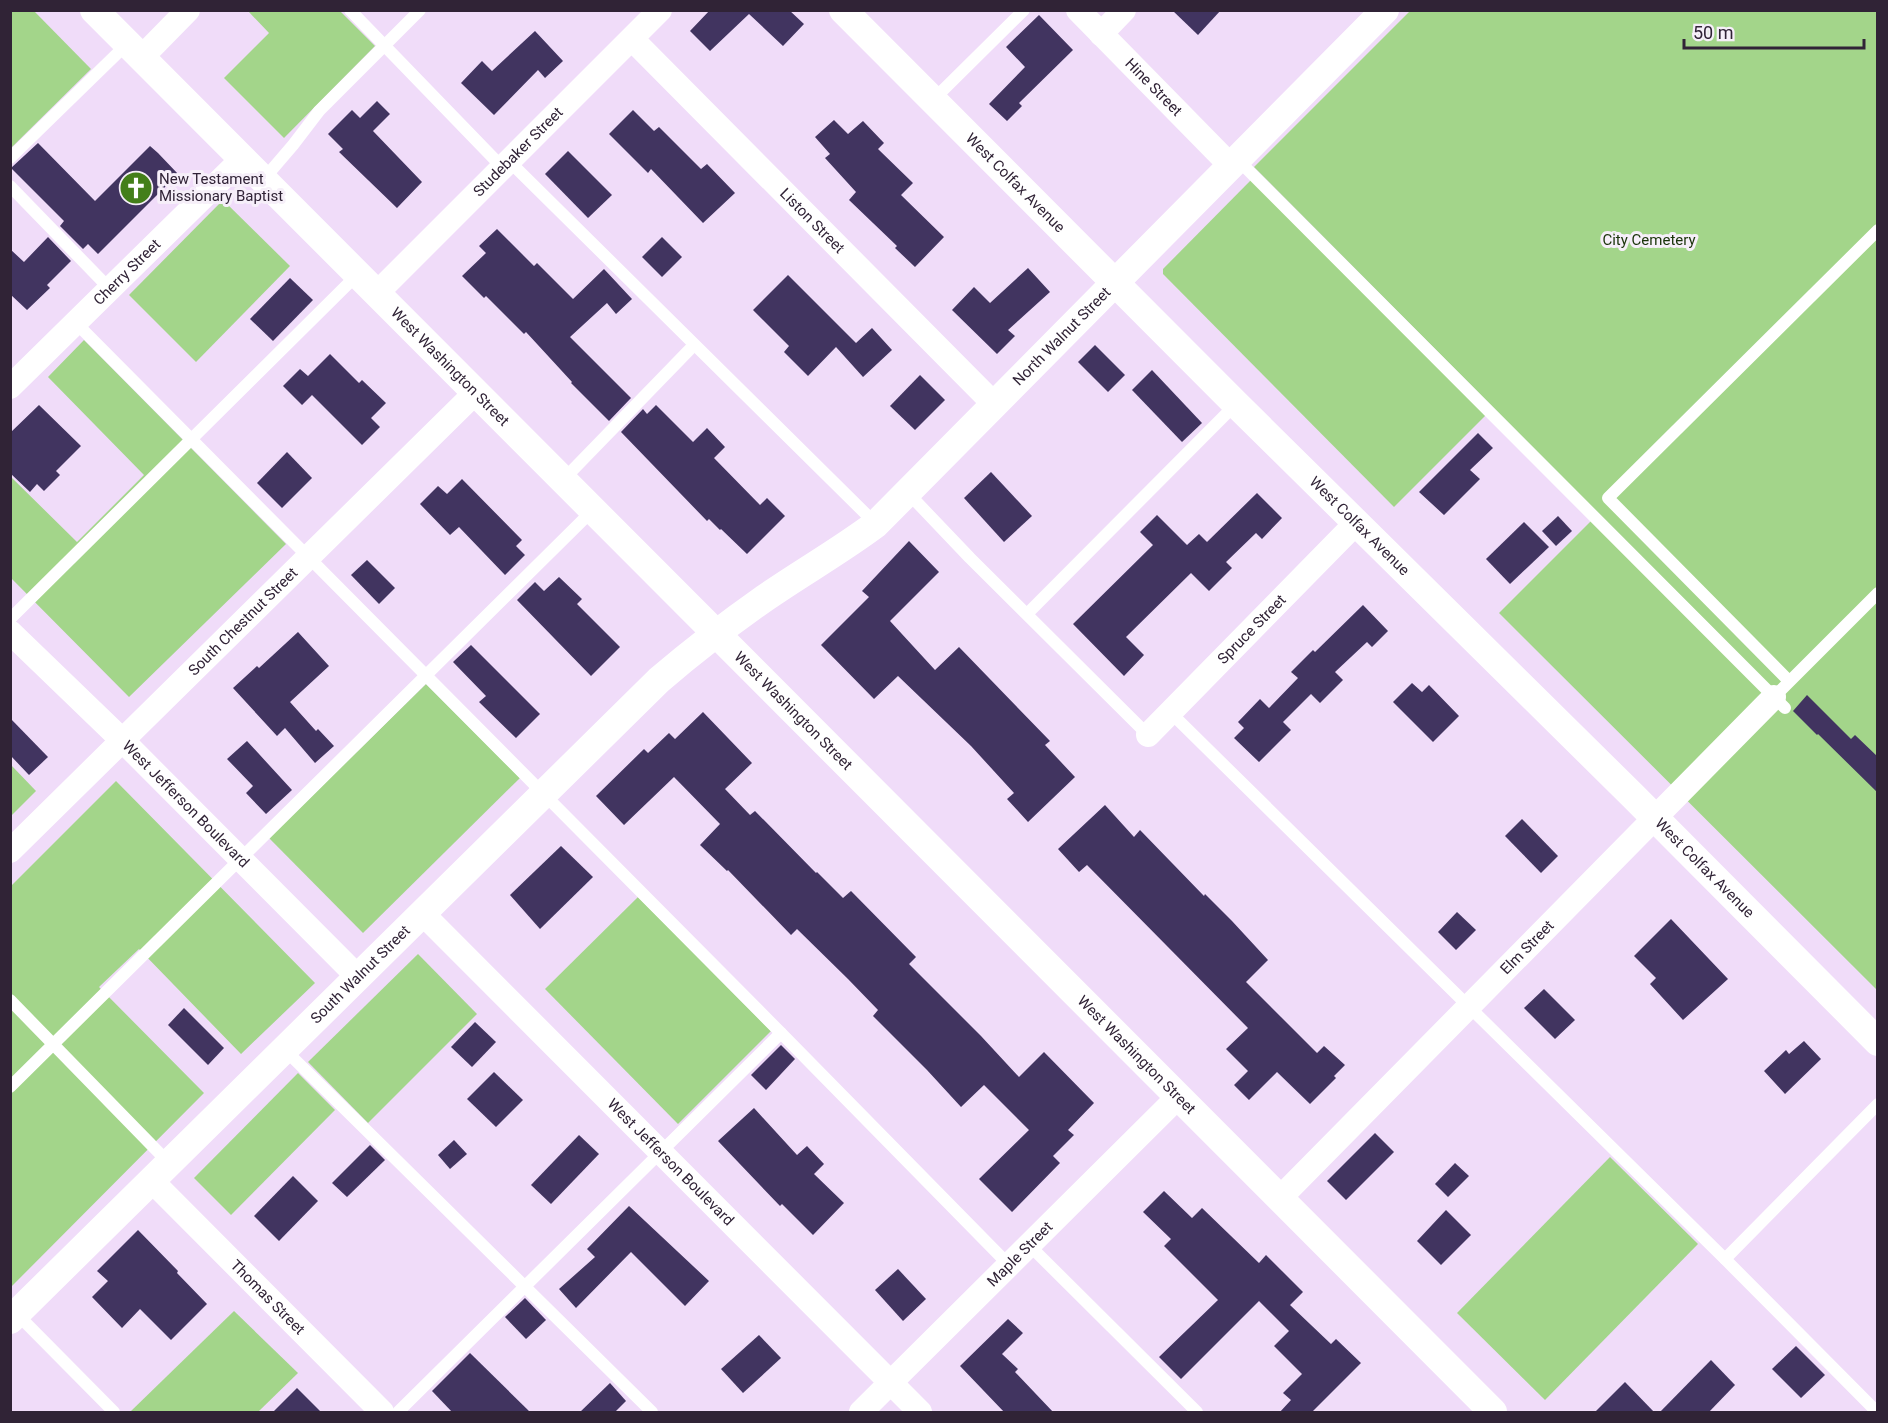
<svg xmlns="http://www.w3.org/2000/svg" width="1888" height="1423" font-family="Roboto,sans-serif">
	<style>
		.green { fill: #a3d58a }
		.building { fill: #413460 }
		.lines { fill: none; stroke-linecap: round; stroke-linejoin: round }
		.service { stroke: #fff; stroke-width: 12 }
		.minor { stroke: #fff; stroke-width: 24 }
		.tertiary { stroke: #fff; stroke-width: 28 }
		.labels { text-anchor: middle; stroke-width: 6; stroke-linejoin: round; paint-order: stroke }
		.street-label { font-size: 15px; fill: #302336; stroke: #f6eff9 }
		.poi-label { font-size: 15px; fill: #302336; stroke: #f6eff9; text-anchor: start }
		.park-label { font-size: 15px; fill: #193309; stroke: #f6eff9 }
	</style>
	<rect width="100%" height="100%" fill="#f0dcf9"/>
	<g class="green">
		<path d="M11,10L34,11L91,69L11,148Z"/>
		<path d="M248,11H340L375,46L284,138L224,78L269,33Z"/>
		<path d="M1410,11H1877V990L1499,613L1591,521L1719,634L1254,167Z"/>
		<path d="M1252,179L1486,415L1394,507L1163,274V269Z"/>
		<path d="M223,200L290,266L196,362L129,295Z"/>
		<path d="M84,340L286,544L129,697L11,578L10,476L77,542L144,475L48,377Z"/>
		<path d="M426,684L520,778L363,933L269,838Z"/>
		<path d="M11,765L36,791L11,816Z"/>
		<path d="M116,781L315,983L241,1054L139,949L99,987L204,1093L11,1287V886Z"/>
		<path d="M638,897L771,1031L678,1124L545,989Z"/>
		<path d="M418,954L477,1014L368,1123L308,1062Z"/>
		<path d="M298,1073L335,1110L231,1215L194,1178Z"/>
		<path d="M1610,1157L1698,1244L1545,1400L1457,1313Z"/>
		<path d="M234,1311L298,1373L258,1412H130Z"/>
	</g>
	<g class="building">
		<path d="M710,10H789L804,24L783,46L749,14L710,51L690,31Z"/>
		<path d="M1172,10H1221L1198,35Z"/>
		<path d="M1039,15L1073,50L1019,103L1022,106L1007,121L989,104L1025,67L1006,47Z"/>
		<path d="M535,31L563,61L545,78L538,70L494,115L461,83L482,61L492,71Z"/>
		<path d="M377,101L390,114L373,131L422,182L397,208L339,152L343,149L328,134L352,110L360,118Z"/>
		<path d="M633,110L654,131L659,127L701,169L707,164L735,193L703,223L651,169L648,173L609,134Z"/>
		<path d="M834,120L848,134L863,121L884,143L878,149L913,183L901,195L944,237L915,267L895,248L897,246L849,200L856,192L825,158L830,154L815,137Z"/>
		<path d="M38,143L95,201L150,146L158,153L178,174L98,254L88,244L83,249L60,226L64,221L11,168Z"/>
		<path d="M568,151L612,195L588,218L545,174Z"/>
		<path d="M497,229L534,266L537,263L573,299L604,269L632,299L616,314L607,303L570,337L631,398L609,421L571,383L572,382L526,332L524,334L486,296L484,298L462,276L486,253L479,246Z"/>
		<path d="M48,237L71,261L47,285L50,288L27,310L10,294V249L24,262Z"/>
		<path d="M662,237L682,257L662,277L642,257Z"/>
		<path d="M1028,268L1050,292L1008,330L1015,336L997,354L952,310L974,287L990,303Z"/>
		<path d="M788,275L856,343L872,328L892,350L863,377L836,347L808,376L784,352L789,346L753,310Z"/>
		<path d="M290,278L313,300L273,341L250,319Z"/>
		<path d="M1095,345L1125,375L1108,392L1078,362Z"/>
		<path d="M330,354L359,383L362,380L386,403L371,418L380,427L362,445L312,395L302,405L283,386L300,369L308,376Z"/>
		<path d="M1152,370L1202,423L1182,442L1132,390Z"/>
		<path d="M920,375L945,400L915,430L890,406Z"/>
		<path d="M39,405L81,446L56,471L60,475L44,491L37,484L30,492L10,473V433Z"/>
		<path d="M656,405L693,442L707,428L725,447L714,458L760,505L767,498L785,516L747,554L721,529L720,530L709,519L707,521L621,432L643,409L647,414Z"/>
		<path d="M1478,433L1493,448L1470,470L1480,479L1444,515L1419,492Z"/>
		<path d="M287,452L312,478L282,508L257,483Z"/>
		<path d="M991,472L1032,516L1004,542L964,498Z"/>
		<path d="M462,479L522,540L516,546L525,555L505,575L459,527L450,535L420,504L438,486L447,494Z"/>
		<path d="M1257,493L1282,518L1262,539L1256,533L1226,562L1232,568L1209,591L1191,573L1126,637L1144,655L1124,676L1073,624L1153,545L1140,532L1157,515L1187,545L1199,534L1207,542Z"/>
		<path d="M1558,516L1572,531L1556,546L1542,531Z"/>
		<path d="M1524,522L1549,547L1510,584L1486,559Z"/>
		<path d="M909,541L939,572L890,621L935,670L959,647L1050,741L1045,745L1075,777L1028,822L1007,799L1014,793L971,746L898,676L874,699L821,645L869,597L862,591Z"/>
		<path d="M367,560L395,588L379,604L351,575Z"/>
		<path d="M559,577L582,599L577,604L620,647L591,676L517,600L535,582L544,591Z"/>
		<path d="M1363,605L1388,631L1372,647L1367,642L1335,672L1343,680L1320,703L1311,694L1283,722L1291,730L1259,762L1234,738L1244,728L1238,722L1260,699L1269,708L1298,678L1291,672L1313,650L1315,652Z"/>
		<path d="M298,632L329,666L290,702L316,731L318,729L334,746L315,763L285,728L277,736L233,688L257,666L259,668Z"/>
		<path d="M471,645L540,714L516,738L479,702L486,696L453,662Z"/>
		<path d="M1412,683L1422,692L1429,685L1459,716L1433,742L1393,702Z"/>
		<path d="M1807,695L1851,739L1855,735L1878,757V793L1818,734L1817,735L1793,711Z"/>
		<path d="M703,712L752,763L725,789L750,815L755,811L816,873L817,872L843,898L851,891L916,957L909,964L981,1036L1019,1077L1044,1052L1094,1103L1068,1130L1074,1135L1053,1156L1060,1163L1012,1212L979,1179L1029,1130L984,1085L961,1107L927,1070L873,1016L878,1010L848,979L797,929L791,935L728,870L727,871L700,845L720,824L674,777L624,825L596,796L644,749L648,753L669,733L675,739Z"/>
		<path d="M10,718L48,757L29,775L10,755Z"/>
		<path d="M247,741L292,790L266,814L246,793L253,786L227,759Z"/>
		<path d="M1105,805L1134,837L1140,830L1204,896L1205,894L1232,921L1268,960L1246,982L1317,1053L1324,1046L1345,1065L1334,1076L1336,1078L1310,1104L1277,1072L1249,1100L1234,1085L1248,1071L1226,1049L1248,1028L1087,865L1079,872L1058,849Z"/>
		<path d="M1522,819L1558,856L1541,873L1505,836Z"/>
		<path d="M561,846L593,877L540,929L510,895Z"/>
		<path d="M1457,912L1476,930L1456,950L1438,932Z"/>
		<path d="M1671,919L1728,979L1683,1020L1650,984L1656,978L1634,956Z"/>
		<path d="M1544,989L1575,1020L1555,1039L1524,1008Z"/>
		<path d="M184,1008L224,1048L208,1065L168,1025Z"/>
		<path d="M475,1022L496,1042L472,1067L451,1047Z"/>
		<path d="M1804,1041L1821,1059L1785,1094L1764,1071L1786,1050L1789,1054Z"/>
		<path d="M781,1045L795,1059L766,1090L751,1075Z"/>
		<path d="M494,1072L523,1100L496,1127L467,1099Z"/>
		<path d="M754,1108L797,1155L807,1146L824,1164L814,1174L844,1203L813,1235L782,1204L780,1206L718,1141Z"/>
		<path d="M1375,1133L1394,1152L1346,1200L1327,1181Z"/>
		<path d="M579,1135L599,1154L551,1204L531,1185Z"/>
		<path d="M454,1140L467,1154L450,1169L438,1155Z"/>
		<path d="M370,1145L385,1160L347,1197L332,1183Z"/>
		<path d="M1455,1163L1469,1176L1448,1197L1435,1184Z"/>
		<path d="M293,1176L318,1201L279,1241L254,1216Z"/>
		<path d="M1164,1191L1192,1218L1202,1208L1259,1263L1266,1255L1303,1292L1290,1305L1331,1344L1336,1339L1361,1363L1311,1413H1279L1291,1400L1283,1393L1302,1374L1274,1346L1289,1331L1259,1301L1181,1379L1159,1357L1218,1300L1164,1246L1171,1239L1143,1212Z"/>
		<path d="M629,1206L709,1281L685,1306L631,1252L576,1308L559,1289L595,1257L587,1249Z"/>
		<path d="M1446,1210L1471,1235L1441,1265L1417,1241Z"/>
		<path d="M138,1230L178,1271L177,1273L207,1304L171,1340L140,1309L122,1328L92,1297L108,1281L97,1271Z"/>
		<path d="M898,1269L926,1299L903,1321L875,1290Z"/>
		<path d="M525,1298L546,1320L526,1339L505,1317Z"/>
		<path d="M1008,1319L1023,1333L1002,1354L1018,1369L1015,1372L1054,1413H1005L960,1366Z"/>
		<path d="M759,1335L781,1358L743,1393L721,1369Z"/>
		<path d="M1796,1346L1825,1375L1801,1398L1772,1369Z"/>
		<path d="M470,1353L531,1413H453L432,1391Z"/>
		<path d="M1711,1360L1735,1385L1708,1413H1659Z"/>
		<path d="M1625,1382L1655,1413H1594Z"/>
		<path d="M610,1383L626,1401L614,1413H579Z"/>
		<path d="M297,1388L322,1413H272Z"/>
	</g>
	<g class="lines">
		<g class="service">
			<path d="M350,10L502,167"/>
			<path d="M933,100L1024,10"/>
			<path d="M10,158L127,44"/>
			<path d="M1237,159L1785,708"/>
			<path d="M509,161L876,524"/>
			<path d="M263,180L293,145L319,111L420,10"/>
			<path d="M10,186L109,288"/>
			<path d="M75,322L781,1033L1009,1265"/>
			<path d="M563,480L694,345"/>
			<path d="M908,493L970,558L1148,735"/>
			<path d="M1027,614L1236,404"/>
			<path d="M10,619L357,275"/>
			<path d="M1789,681L1608,498L1878,230"/>
			<path d="M1774,697L1878,593"/>
			<path d="M1171,713L1725,1259L1877,1412"/>
			<path d="M10,1000L169,1163"/>
			<path d="M285,1050L652,1412"/>
			<path d="M10,1087L593,510"/>
			<path d="M1029,1245L1197,1412"/>
			<path d="M1725,1259L1878,1104"/>
			<path d="M17,1314L114,1412"/>
			<path d="M398,1412L781,1033"/>
		</g>
		<g class="minor">
			<path id="s1" d="M1078,10L1230,165"/>
			<path d="M1101,34L1124,10"/>
			<path id="s2" d="M632,39L993,403"/>
			<path d="M141,58L188,10"/>
			<path id="s3" d="M376,294L660,10"/>
			<path id="s4" d="M10,387L242,159"/>
			<path id="s5" d="M10,632L123,741L358,977"/>
			<path id="s6" d="M1148,735L1357,522"/>
			<path id="s7" d="M10,851L475,393"/>
			<path id="s8" d="M422,913L920,1412"/>
			<path id="s9" d="M152,1181L382,1412"/>
			<path id="s10" d="M1280,1198L1774,697"/>
			<path id="s11" d="M861,1412L1179,1096"/>
		</g>
		<g class="tertiary">
			<path id="s12" d="M94,10L1493,1412"/>
			<path id="s13" d="M843,10L1236,404L1633,796L1878,1042"/>
			<path id="s14" d="M10,1320L659,680C693,651 728,624 765,598C801,573 840,551 876,524L1385,10"/>
		</g>
	</g>
	<defs>
		<g id="church-disc" transform="scale(1.725)"><circle r="9.5" fill="#447f1a" stroke="#f6eff9"/><path d="M-1.2-6h2.4v3.5h3.3v2.4h-3.3V6h-2.4V-.1h-3.3v-2.4h3.3Z" fill="#fff"/></g>
	</defs>
	<g fill-rule="evenodd">
		<use href="#church-disc" x="136" y="188"/>
	</g>
	<g class="labels">
		<g class="street-label">
			<text dy="5" stroke="none"><textPath href="#s1" startOffset="108">Hine Street</textPath></text>
			<text dy="5" stroke="none"><textPath href="#s3" startOffset="201">Studebaker Street</textPath></text>
			<text dy="5" stroke="none"><textPath href="#s13" startOffset="244">West Colfax Avenue</textPath></text>
			<text dy="5" stroke="none"><textPath href="#s2" startOffset="256">Liston Street</textPath></text>
			<text dy="5" stroke="none"><textPath href="#s4" startOffset="164">Cherry Street</textPath></text>
			<text dy="5" stroke="none"><textPath href="#s14" startOffset="1443">North Walnut Street</textPath></text>
			<text dy="5" stroke="none"><textPath href="#s12" startOffset="504">West Washington Street</textPath></text>
			<text dy="5" stroke="none"><textPath href="#s13" startOffset="730">West Colfax Avenue</textPath></text>
			<text dy="5" stroke="none"><textPath href="#s7" startOffset="327">South Chestnut Street</textPath></text>
			<text dy="5" stroke="none"><textPath href="#s6" startOffset="148">Spruce Street</textPath></text>
			<text dy="5" stroke="none"><textPath href="#s12" startOffset="990">West Washington Street</textPath></text>
			<text dy="5" stroke="none"><textPath href="#s5" startOffset="246">West Jefferson Boulevard</textPath></text>
			<text dy="5" stroke="none"><textPath href="#s13" startOffset="1216">West Colfax Avenue</textPath></text>
			<text dy="5" stroke="none"><textPath href="#s10" startOffset="352">Elm Street</textPath></text>
			<text dy="5" stroke="none"><textPath href="#s14" startOffset="492">South Walnut Street</textPath></text>
			<text dy="5" stroke="none"><textPath href="#s12" startOffset="1476">West Washington Street</textPath></text>
			<text dy="5" stroke="none"><textPath href="#s8" startOffset="352">West Jefferson Boulevard</textPath></text>
			<text dy="5" stroke="none"><textPath href="#s11" startOffset="224">Maple Street</textPath></text>
			<text dy="5" stroke="none"><textPath href="#s9" startOffset="164">Thomas Street</textPath></text>
		</g>
		<g class="poi-label">
			<text x="159" y="184">New Testament<tspan x="159" dy="17">Missionary Baptist</tspan></text>
		</g>
		<g class="park-label">
			<text x="1649" y="245">City Cemetery</text>
		</g>
	</g>
	<rect width="1888" height="1423" fill="none" stroke="#302336" stroke-width="24"/>
	<path d="M1684 39v9h180v-9" fill="none" stroke="#302336" stroke-width="3"/>
	<text x="1693" y="39" font-size="18" fill="#302336" stroke="#f6eff9" stroke-width="4.5" paint-order="stroke">50 m</text>
</svg>
